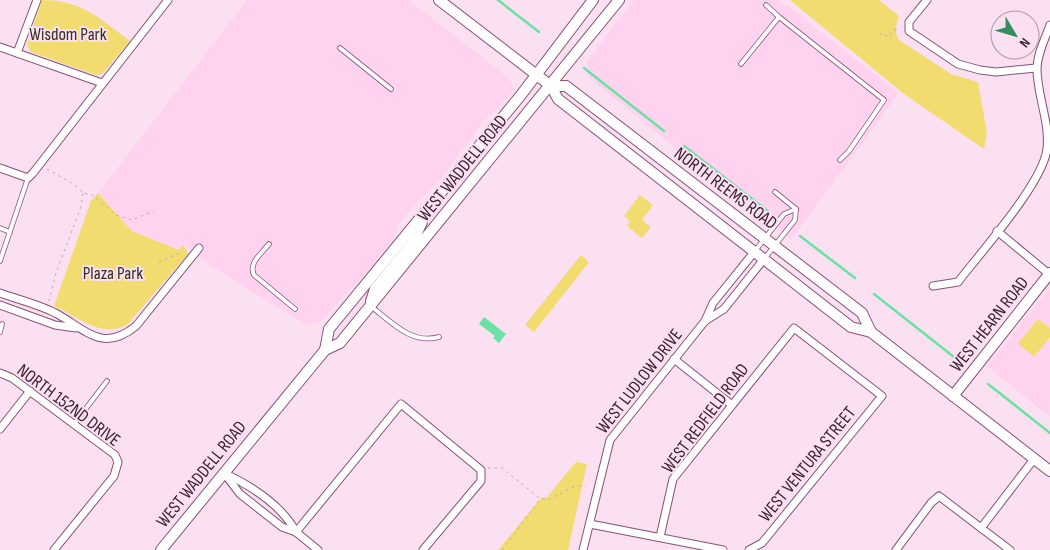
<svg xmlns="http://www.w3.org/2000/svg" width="1050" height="550" font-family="'Sofia Sans Condensed',sans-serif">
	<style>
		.built { fill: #ffd3f0 }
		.green { fill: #f2dc70 }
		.water { fill: #6ae2a4 }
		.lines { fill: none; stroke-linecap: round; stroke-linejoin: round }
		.stream { stroke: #6ae2a4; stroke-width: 2.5 }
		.lane-casing { stroke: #874f77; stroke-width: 5.5 }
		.street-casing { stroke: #874f77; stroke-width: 9 }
		.secondary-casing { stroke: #874f77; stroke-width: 12 }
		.path { stroke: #bfa6b7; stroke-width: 1; stroke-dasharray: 2.5 4; stroke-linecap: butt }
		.lane { stroke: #fff; stroke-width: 4 }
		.street { stroke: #fff; stroke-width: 7 }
		.secondary { stroke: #fff; stroke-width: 10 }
		.labels { text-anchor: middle; stroke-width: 4; stroke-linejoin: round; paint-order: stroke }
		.park-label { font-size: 18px; fill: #34301c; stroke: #fae0f1 }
		.street-label { font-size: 18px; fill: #392132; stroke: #fae0f1 }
	</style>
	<rect width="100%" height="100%" fill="#fae0f1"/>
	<g class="built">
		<path d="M247,0H409L507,77L513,85L512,93L481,124L441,179L418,201L398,225L394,237L370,268L321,321L310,325L301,322L209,265L183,244L180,250L132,231L98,193Z"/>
		<path d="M634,0H780L899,93L791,240L588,77L587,61Z"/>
		<path d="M1050,288V417L987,366Z"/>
	</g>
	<g class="green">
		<path d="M42,0C82,0 99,18 130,41L102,74L96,75L31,52L27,45Z"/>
		<path d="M790,0H879L899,16C896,24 894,32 899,40L951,74L978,82L987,133L984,149L904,94Z"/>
		<path d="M98,193L132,231L179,250L183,244L188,254L127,325C98,338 80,317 54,306L91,201Z"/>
		<path d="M640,195L653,205L642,220L651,227L642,238L627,226L630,221L624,216Z"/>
		<path d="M581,255L589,262L534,332L525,325Z"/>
		<path d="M1038,319L1050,328V337L1034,357L1018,343Z"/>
		<path d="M576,462L587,464L568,550H498L541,498L547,497Z"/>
	</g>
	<path class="water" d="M484,317L506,334L499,343L493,338L495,336L479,324Z"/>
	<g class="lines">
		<g class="stream">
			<path d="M498,0L539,32"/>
			<path d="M584,68L664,131"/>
			<path d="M684,146L769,212"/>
			<path d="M800,236L855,278"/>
			<path d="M874,294L959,361"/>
			<path d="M988,384L1050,433"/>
		</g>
		<g class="lane-casing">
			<g id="lane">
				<path d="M766,5L779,17"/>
				<path d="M340,48L391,89"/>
				<path d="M741,64L779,17L884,100L849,151L840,160"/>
				<path d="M775,192L796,209"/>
				<path d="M0,228L10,232"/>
				<path d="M269,244C262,253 248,263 254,275L295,309"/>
				<path d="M755,251L784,214L796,209"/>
				<path d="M764,259L795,220L796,209"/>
				<path d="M0,261L28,178"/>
				<path d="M372,307C391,322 412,345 439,337"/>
				<path d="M0,332L2,324"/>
				<path d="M74,424L107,381"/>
			</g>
		</g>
		<g class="street-casing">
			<g id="street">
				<path d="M927,0L909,22V31L958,64L980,70L996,72L1036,68"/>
				<path d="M0,47L102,83"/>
				<path d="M17,53L37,0"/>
				<path d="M0,168L28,178L33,173L168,0"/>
				<path d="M997,231L1049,274"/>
				<path d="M933,286L958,282C981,252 1043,183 1047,149C1050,122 1037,95 1037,69C1037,54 1045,39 1050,25"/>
				<path d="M0,293C19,300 42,305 59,315C88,332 104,352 136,326L199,248"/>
				<path d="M0,305L55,325L76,328"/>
				<path d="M705,321L724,309L764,259"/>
				<path d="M674,359L732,405"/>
				<path d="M0,373L12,378L115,455L118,462L114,476L54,550"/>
				<path d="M0,429L30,391"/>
				<path d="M224,473L240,494L282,527L296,532L318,550"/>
				<path d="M226,474C253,487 282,506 296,532"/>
				<path d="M590,524L723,550"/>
				<path d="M981,528L1034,459"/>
				<path d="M296,532L401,404L481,470V481L423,550"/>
				<path d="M660,537L673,479L794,328L882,396L762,543L749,550"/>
				<path d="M583,550L610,440L705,321L713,303L755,251"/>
				<path d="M896,550L931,503L939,496L1010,550"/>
			</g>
		</g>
		<g class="secondary-casing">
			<g id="secondary">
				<path d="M439,0L551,86L558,99L851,327L871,332"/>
				<path d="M551,86H566L862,313L871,332L1050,471"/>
				<path d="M371,301L375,289L413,242L422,222"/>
				<path d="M325,350L329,329L521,95L593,0"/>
				<path d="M953,396L1050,273"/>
				<path d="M161,550L325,350L340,343L619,0"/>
			</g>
		</g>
		<g class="path">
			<path d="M880,35L882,33L888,37L894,30L900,29"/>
			<path d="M47,169L75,185L83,193L92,195L116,215L132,220L154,211"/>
			<path d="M159,262L179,253"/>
			<path d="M49,301L56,273L81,207L83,193"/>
			<path d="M488,468H502L538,497L548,500L575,486H585"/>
			<path d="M502,550L541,498"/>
		</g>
		<use href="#lane" class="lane"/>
		<use href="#street" class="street"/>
		<use href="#secondary" class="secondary"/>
	</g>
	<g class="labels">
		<g class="park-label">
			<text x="68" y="40">Wisdom Park</text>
			<text x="113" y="279">Plaza Park</text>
		</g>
		<g class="street-label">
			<text transform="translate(462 168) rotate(-51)" y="6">WEST WADDELL ROAD</text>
			<text transform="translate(726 188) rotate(37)" y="6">NORTH REEMS ROAD</text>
			<text transform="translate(989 324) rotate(-52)" y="6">WEST HEARN ROAD</text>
			<text transform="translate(639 381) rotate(-52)" y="6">WEST LUDLOW DRIVE</text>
			<text transform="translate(69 405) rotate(37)" y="6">NORTH 152ND DRIVE</text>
			<text transform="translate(705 418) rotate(-53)" y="6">WEST REDFIELD ROAD</text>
			<text transform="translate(807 464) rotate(-51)" y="6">WEST VENTURA STREET</text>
			<text transform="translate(201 474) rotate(-51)" y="6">WEST WADDELL ROAD</text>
		</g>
	</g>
	<g transform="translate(1015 35) rotate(128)"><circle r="24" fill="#fae0f1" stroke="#ad94a5"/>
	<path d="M0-4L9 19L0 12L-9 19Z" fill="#358c61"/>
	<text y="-8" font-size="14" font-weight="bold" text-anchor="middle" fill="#392132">N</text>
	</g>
</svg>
